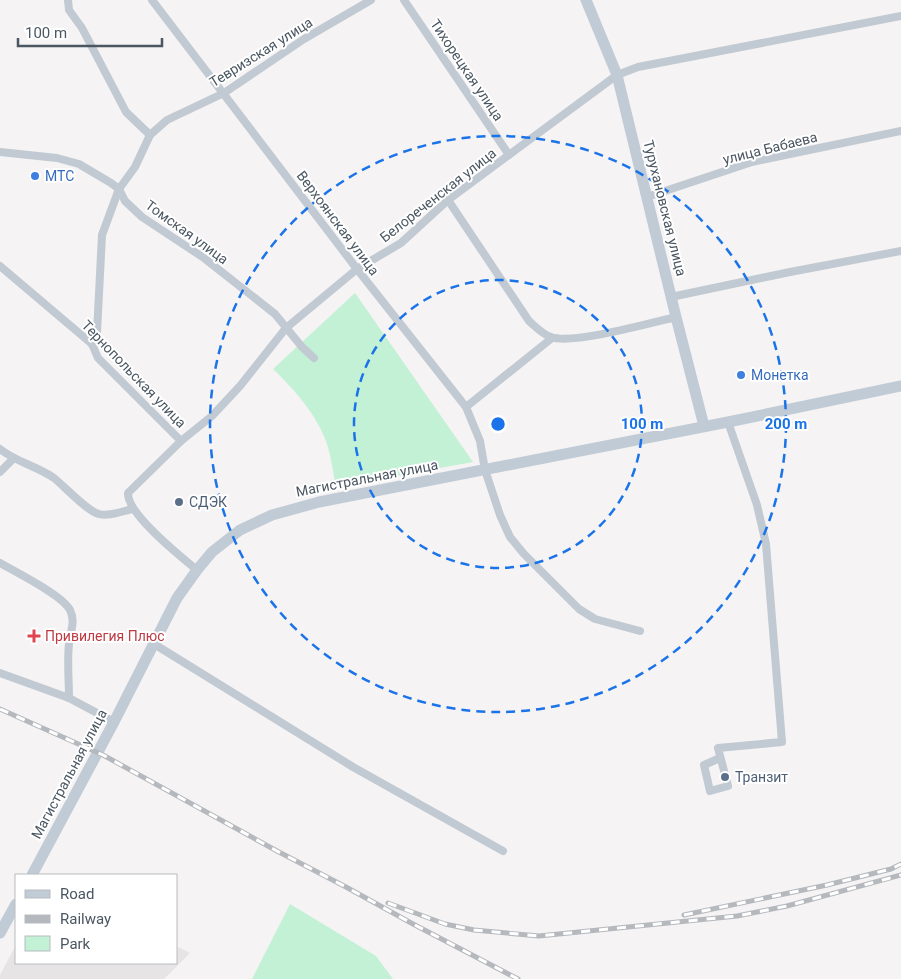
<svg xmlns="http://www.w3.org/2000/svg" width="901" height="979" font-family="Roboto,sans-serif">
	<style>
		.education { fill: #e6e4e5 }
		.green { fill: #c3f1d5 }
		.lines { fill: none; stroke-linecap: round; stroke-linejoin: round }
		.street { stroke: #c1cad2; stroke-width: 8 }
		.secondary { stroke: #c1cbd6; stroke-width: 11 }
		.rail-casing { stroke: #b5b8bd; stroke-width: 5 }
		.rail { stroke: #fff; stroke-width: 3; stroke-dasharray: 9; stroke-linecap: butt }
		.ring { fill: none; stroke: #1a73e8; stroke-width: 2.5; stroke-dasharray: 9 6 }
		.shop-dot { fill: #3f7fe0; stroke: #fff; stroke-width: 2 }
		.service-dot { fill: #5c6f8a; stroke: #fff; stroke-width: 2 }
		.health-dot { fill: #e0444e; stroke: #fff; stroke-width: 2 }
		.labels { text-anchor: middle; stroke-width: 4; stroke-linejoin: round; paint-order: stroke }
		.street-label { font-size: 14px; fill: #4a5661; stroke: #fff }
		.shop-label { font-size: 14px; fill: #366cbe; stroke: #fff; text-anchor: start }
		.service-label { font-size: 14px; fill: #4e5e75; stroke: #fff; text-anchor: start }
		.health-label { font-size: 14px; fill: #be3a42; stroke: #fff; text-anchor: start }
		.centre { fill: #1a73e8; stroke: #fff; stroke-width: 2.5 }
		.ring-label { font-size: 15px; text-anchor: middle; font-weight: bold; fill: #1a73e8; stroke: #fff; stroke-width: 4; stroke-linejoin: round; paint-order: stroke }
	</style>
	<rect width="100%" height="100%" fill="#f5f3f3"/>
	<path class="education" d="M16,945V963H176V946L190,953L164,979H0V975Z"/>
	<g class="green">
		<path d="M355,293L473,462L336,487C333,472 331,455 326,441C316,414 294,389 273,369Z"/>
		<path d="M290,904L376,956L393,979H252Z"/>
	</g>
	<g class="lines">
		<g class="street">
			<path d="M68,0L69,10L82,28L126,112L150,135"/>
			<path d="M152,0L357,269L466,407L480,441L485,470L500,515L510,537L524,554L579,609L595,619L640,631"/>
			<path d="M404,0L509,155"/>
			<path d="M0,152L57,158L79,164L111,183L119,189L125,201L142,217L204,258L275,314L302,347L314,358"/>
			<path d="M647,197L752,162L901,131"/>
			<path d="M448,200L529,321C536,327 542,334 551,337C571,345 651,323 676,317"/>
			<path d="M0,266L92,344L98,358L181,441"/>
			<path d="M671,297L790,272L901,251"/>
			<path d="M92,344L97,333L102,235L119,189L135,167L150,135L167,120L224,93L304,39L371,0"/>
			<path d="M466,407L552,338"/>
			<path d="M0,449C16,462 37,466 54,478C64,486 88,512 99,514C109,517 122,511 133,509"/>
			<path d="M0,472L14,458"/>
			<path d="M0,563C17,573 62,595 70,610C76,622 70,632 69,644C67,662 69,680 69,698"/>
			<path d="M197,570C180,556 127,514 128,493L181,441L212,416L240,386L286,328L357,269L401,243L448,200L617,75L638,67L901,16"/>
			<path d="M154,644L353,767L503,851"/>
			<path d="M0,673L69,698L114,722"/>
			<path d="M720,758L704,765L710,791L728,786L718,748L782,742L766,544L757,505L728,422"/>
		</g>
		<g class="secondary">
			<path d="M586,0L617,75L676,317L704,426"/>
			<path d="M32,875L114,722L177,598L197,570L212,552L240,530L272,515L319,502L728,422L901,386"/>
			<path d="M0,933L16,904"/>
		</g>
		<g class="rail-casing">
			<g id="rail">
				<path d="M0,709L103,755L277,851L346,887L413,924L518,979"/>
				<path d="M388,903L445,924L474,930L539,936L737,916L787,906L901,875"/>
				<path d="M684,915L827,885L891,869L901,864"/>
			</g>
		</g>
		<use href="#rail" class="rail"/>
	</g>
	<g class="ring">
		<circle cx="498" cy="424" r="144"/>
		<circle cx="498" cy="424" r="288"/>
	</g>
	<g class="shop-dot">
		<circle cx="35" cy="176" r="5"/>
		<circle cx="741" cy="375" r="5"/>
	</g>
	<g class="service-dot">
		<circle cx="179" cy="502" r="5"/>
		<circle cx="725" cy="777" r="5"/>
	</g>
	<path class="health-dot" d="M31.5 628.5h5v5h5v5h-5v5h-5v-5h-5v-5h5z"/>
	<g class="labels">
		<g class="street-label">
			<text transform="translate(261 52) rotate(-32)" y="5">Тевризская улица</text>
			<text transform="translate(467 70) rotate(56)" y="5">Тихорецкая улица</text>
			<text transform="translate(770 148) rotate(-14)" y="5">улица Бабаева</text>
			<text transform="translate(438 195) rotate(-38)" y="5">Белореченская улица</text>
			<text transform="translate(665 208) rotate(76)" y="5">Турухановская улица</text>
			<text transform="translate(338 223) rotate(53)" y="5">Верхоянская улица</text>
			<text transform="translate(187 232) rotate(36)" y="5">Томская улица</text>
			<text transform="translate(134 374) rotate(46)" y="5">Тернопольская улица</text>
			<text transform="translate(367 478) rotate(-11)" y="5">Магистральная улица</text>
			<text transform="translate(69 774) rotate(-62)" y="5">Магистральная улица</text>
		</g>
		<g class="shop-label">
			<text x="45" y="181">МТС</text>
			<text x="751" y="380">Монетка</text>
		</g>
		<g class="service-label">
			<text x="189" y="507">СДЭК</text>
			<text x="735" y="782">Транзит</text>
		</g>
		<g class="health-label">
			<text x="45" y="641">Привилегия Плюс</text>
		</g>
	</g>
	<circle cx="498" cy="424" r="8" class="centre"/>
	<g class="ring-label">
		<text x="642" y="429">100 m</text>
		<text x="786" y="429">200 m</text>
	</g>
	<rect x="15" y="874" width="162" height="90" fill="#ffffff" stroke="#b7bbc0"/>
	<rect x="25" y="890" width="25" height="8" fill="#c1cbd6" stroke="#b7bbc0"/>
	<text x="60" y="899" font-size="15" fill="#4a5661">Road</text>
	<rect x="25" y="915" width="25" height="8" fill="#b5b8bd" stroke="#b7bbc0"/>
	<text x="60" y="924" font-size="15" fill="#4a5661">Railway</text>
	<rect x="25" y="936" width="25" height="15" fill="#c3f1d5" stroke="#b7bbc0"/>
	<text x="60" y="949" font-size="15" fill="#4a5661">Park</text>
	<path d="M18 38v8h144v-8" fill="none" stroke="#4a5661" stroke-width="2.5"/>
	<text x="25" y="38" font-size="15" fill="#4a5661" stroke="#ffffff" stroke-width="4" paint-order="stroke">100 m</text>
</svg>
